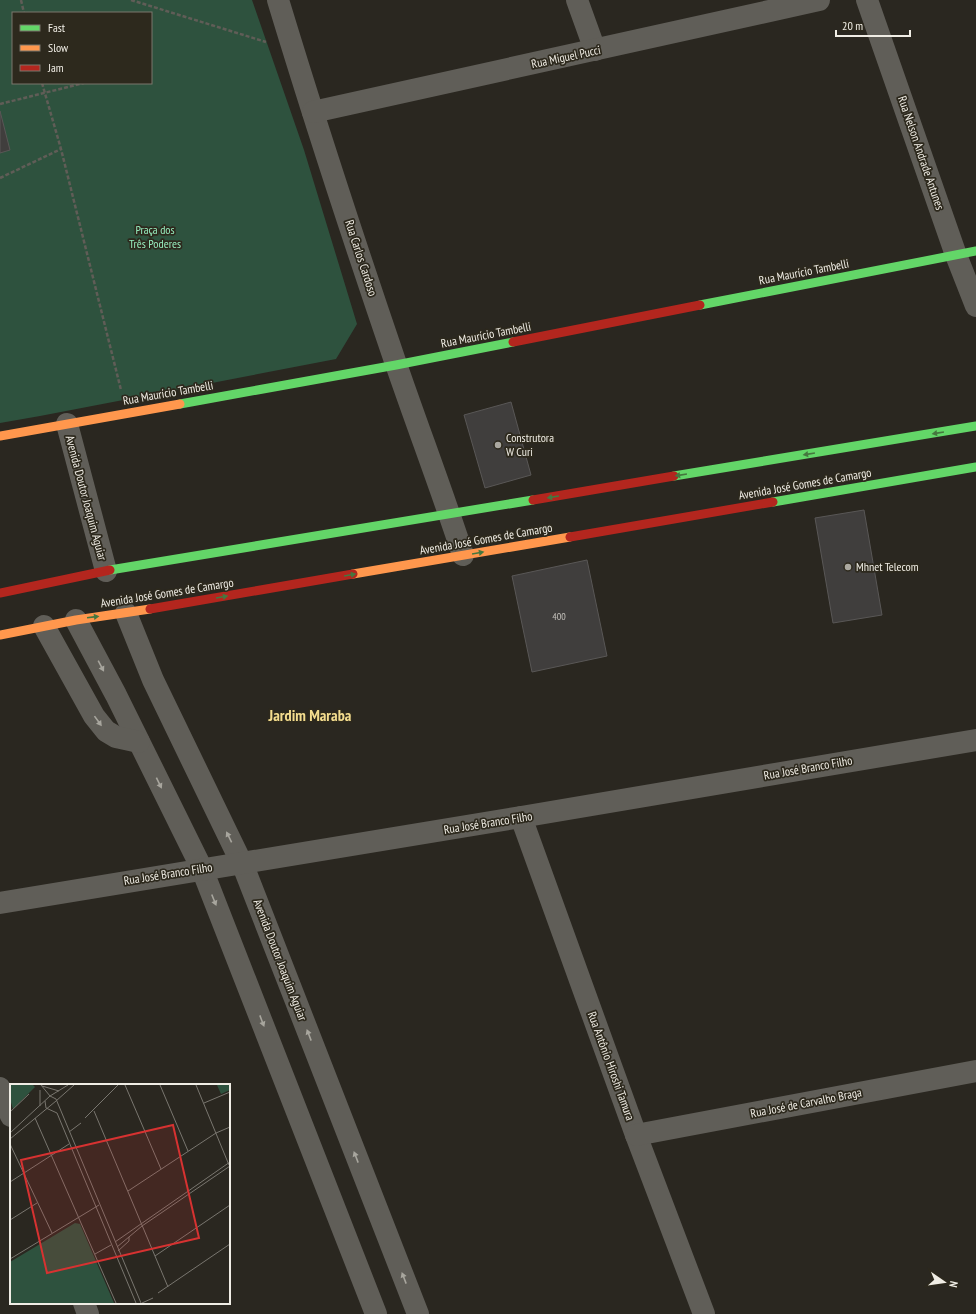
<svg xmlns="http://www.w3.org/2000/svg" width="976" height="1314" font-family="'PT Sans Narrow',sans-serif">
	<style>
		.green { fill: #2e523e; fill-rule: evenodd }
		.building { fill: #403e3d; stroke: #595756 }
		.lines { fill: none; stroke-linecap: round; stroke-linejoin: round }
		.path { stroke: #605d57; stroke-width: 2.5; stroke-dasharray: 4 2; stroke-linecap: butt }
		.street { stroke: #605e58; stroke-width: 22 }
		.fast { stroke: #63d668; stroke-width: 9 }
		.slow { stroke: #ff974d; stroke-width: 9 }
		.jam { stroke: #b3261e; stroke-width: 9 }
		.oneway { fill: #45773f }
		.oneway2 { fill: #a8a69e }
		.poi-dot { fill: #aba8a0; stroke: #2d291d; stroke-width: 1.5 }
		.labels { text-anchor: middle; stroke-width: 3.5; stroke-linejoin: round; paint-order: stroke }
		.number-label { font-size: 10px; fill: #c4c1bb }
		.street-label { font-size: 12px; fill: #f0ede5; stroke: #2d291d }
		.park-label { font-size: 12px; fill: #96eebf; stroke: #2d291d }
		.poi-label { font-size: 12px; fill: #f0ede5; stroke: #2d291d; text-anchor: start }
		.district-label { font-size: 16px; font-weight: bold; fill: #f3dc8e; stroke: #2d291d }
		.inset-road { fill: none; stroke: #79766f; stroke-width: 1 }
		.view { fill: #d73231; fill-opacity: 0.15; stroke: #d73231; stroke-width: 2 }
		.inset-edge { fill: none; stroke: #f0ede5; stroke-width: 2 }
	</style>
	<rect width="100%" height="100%" fill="#2a2720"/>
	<path class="green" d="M0,0H252L304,150L357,324L336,359L40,416L0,423ZM13,13H151V83H13Z"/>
	<g class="building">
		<path d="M0,111L10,150L0,153Z"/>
		<path d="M511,402L531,475L485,488L464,415Z"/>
		<path d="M864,510L882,615L833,623L815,518Z"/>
		<path d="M587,560L607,656L532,672L512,576Z"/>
	</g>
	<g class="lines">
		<g class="path">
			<path d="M21,0L24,13"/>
			<path d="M131,0L266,42"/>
			<path d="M42,83L61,149L121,390"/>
			<path d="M0,104L84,83"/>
			<path d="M0,178L61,149"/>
		</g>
		<g class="street">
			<path d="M278,0C315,122 355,244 396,364C418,428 442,491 463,555"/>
			<path d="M577,0L595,50"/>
			<path d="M867,0L956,255L976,306"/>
			<path d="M313,112L819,0"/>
			<path d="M67,424L106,571"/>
			<path d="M126,613L153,680L244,868L418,1314"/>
			<path d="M76,620L116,695L202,869L376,1314"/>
			<path d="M44,626L94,716L106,731L116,737L139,742"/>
			<path d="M521,817L636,1135L704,1314"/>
			<path d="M0,903L521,817L976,740"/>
			<path d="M0,1088L11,1116"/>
			<path d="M636,1135L976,1071"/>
			<path d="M84,1303L88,1314"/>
		</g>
		<g class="fast">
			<path d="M700,305L976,251"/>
			<path d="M180,404L396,365L513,342"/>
			<path d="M674,476L976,426"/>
			<path d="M773,502L976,467"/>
			<path d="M110,570L533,500"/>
		</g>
		<g class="slow">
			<path d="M0,436L180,404"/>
			<path d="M353,574L570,537"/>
			<path d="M0,635L76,620L150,609"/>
		</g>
		<g class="jam">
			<path d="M513,342L700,305"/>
			<path d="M533,500L674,476"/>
			<path d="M570,537L773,502"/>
			<path d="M0,593L110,570"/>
			<path d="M150,609L353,574"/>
		</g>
	</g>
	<defs><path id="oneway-solid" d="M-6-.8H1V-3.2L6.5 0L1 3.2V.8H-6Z"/></defs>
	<g class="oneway">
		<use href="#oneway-solid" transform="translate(938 433) rotate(171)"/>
		<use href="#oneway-solid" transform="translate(809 454) rotate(171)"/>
		<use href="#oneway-solid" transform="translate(681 475) rotate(171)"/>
		<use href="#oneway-solid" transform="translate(553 497) rotate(171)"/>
		<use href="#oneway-solid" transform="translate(478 553) rotate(-10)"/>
		<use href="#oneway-solid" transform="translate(350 575) rotate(-10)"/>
		<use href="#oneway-solid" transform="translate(222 597) rotate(-10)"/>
		<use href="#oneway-solid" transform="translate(93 617) rotate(-7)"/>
	</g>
	<g class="oneway2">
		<use href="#oneway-solid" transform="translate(101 666) rotate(62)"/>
		<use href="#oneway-solid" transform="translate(98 721) rotate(54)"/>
		<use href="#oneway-solid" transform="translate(159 783) rotate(64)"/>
		<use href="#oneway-solid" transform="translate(229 837) rotate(-116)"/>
		<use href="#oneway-solid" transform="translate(214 900) rotate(68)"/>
		<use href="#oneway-solid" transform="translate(262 1021) rotate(69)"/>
		<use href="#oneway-solid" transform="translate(309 1035) rotate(-111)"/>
		<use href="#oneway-solid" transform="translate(356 1157) rotate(-111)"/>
		<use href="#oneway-solid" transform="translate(404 1278) rotate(-111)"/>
	</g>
	<g class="poi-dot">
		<circle cx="498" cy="445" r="4"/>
		<circle cx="848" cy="567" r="4"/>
	</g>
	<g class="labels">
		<g class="number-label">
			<text x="559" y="620">400</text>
		</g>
		<g class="street-label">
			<text transform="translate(566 57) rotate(-12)" y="4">Rua Miguel Pucci</text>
			<text transform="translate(921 153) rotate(71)" y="4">Rua Nelson Andrade Antunes</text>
			<text transform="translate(361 258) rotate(72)" y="4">Rua Carlos Cardoso</text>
			<text transform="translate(804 272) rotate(-11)" y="4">Rua Maurício Tambelli</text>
			<text transform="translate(486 335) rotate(-11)" y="4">Rua Maurício Tambelli</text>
			<text transform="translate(168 393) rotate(-10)" y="4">Rua Maurício Tambelli</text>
			<text transform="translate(805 484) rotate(-10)" y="4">Avenida José Gomes de Camargo</text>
			<text transform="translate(86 498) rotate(75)" y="4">Avenida Doutor Joaquim Aguiar</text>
			<text transform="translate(486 539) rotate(-10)" y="4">Avenida José Gomes de Camargo</text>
			<text transform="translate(167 593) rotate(-9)" y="4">Avenida José Gomes de Camargo</text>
			<text transform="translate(808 768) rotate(-10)" y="4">Rua José Branco Filho</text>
			<text transform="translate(488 823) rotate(-9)" y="4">Rua José Branco Filho</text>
			<text transform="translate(168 874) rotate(-9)" y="4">Rua José Branco Filho</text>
			<text transform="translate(280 960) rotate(69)" y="4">Avenida Doutor Joaquim Aguiar</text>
			<text transform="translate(611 1066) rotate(70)" y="4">Rua Antônio Hiroshi Tamura</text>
			<text transform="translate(806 1103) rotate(-11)" y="4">Rua José de Carvalho Braga</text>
		</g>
		<g class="park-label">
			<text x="155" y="234">Praça dos<tspan x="155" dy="14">Três Poderes</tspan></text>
		</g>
		<g class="poi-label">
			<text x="506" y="442">Construtora<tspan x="506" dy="14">W Curi</tspan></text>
			<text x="856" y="571">Mhnet Telecom</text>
		</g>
		<g class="district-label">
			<text x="310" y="721">Jardim Maraba</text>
		</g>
	</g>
	<g transform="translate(10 1084)">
		<rect width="220" height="220" fill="#2a2720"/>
		<path d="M0,1H23L25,3L3,25L0,15ZM207,1H220V6L211,10ZM65,139L70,140L104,219H0V178Z" fill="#2e523e"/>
		<path class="inset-road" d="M31,1L40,12L58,1M115,1L151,85M150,1L178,67M186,1L219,81M32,2L49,7M35,17L36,24L47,29L126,219M46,17L64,1M194,19L220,8M30,22V6M84,27L158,203M0,28L19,10M25,34L106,219M75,34L108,1M59,48L71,39M0,49L40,12L46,15L131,219M0,55L46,17M0,60L42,149M0,98L59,60M118,107L206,49L220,43M0,136L27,119M105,158L220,78M107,163L132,142L220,82M108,167L119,157V153M85,170L101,161M145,172L220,121M0,175L89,121M148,209L220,160M132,219L143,214"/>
		<path class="view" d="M163,41L189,154L37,189L11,76Z"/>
		<rect width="220" height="220" class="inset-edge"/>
	</g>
	<rect x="12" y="12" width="140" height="72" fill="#2d291d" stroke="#7b776d"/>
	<rect x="20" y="25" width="20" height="6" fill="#63d668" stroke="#7b776d"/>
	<text x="48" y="32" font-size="12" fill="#f0ede5">Fast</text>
	<rect x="20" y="45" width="20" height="6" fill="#ff974d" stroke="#7b776d"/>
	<text x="48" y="52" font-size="12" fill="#f0ede5">Slow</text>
	<rect x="20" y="65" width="20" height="6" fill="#b3261e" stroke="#7b776d"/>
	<text x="48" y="72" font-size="12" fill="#f0ede5">Jam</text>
	<g transform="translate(944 1282) rotate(103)" stroke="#2d291d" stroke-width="3" paint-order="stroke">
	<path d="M0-3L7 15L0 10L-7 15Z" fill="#f0ede5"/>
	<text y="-6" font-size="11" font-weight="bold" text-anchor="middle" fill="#f0ede5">N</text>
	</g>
	<path d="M836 30v6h74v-6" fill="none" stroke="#f0ede5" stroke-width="2"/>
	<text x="842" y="30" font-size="12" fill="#f0ede5" stroke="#2d291d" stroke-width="3" paint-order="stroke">20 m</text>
</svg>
